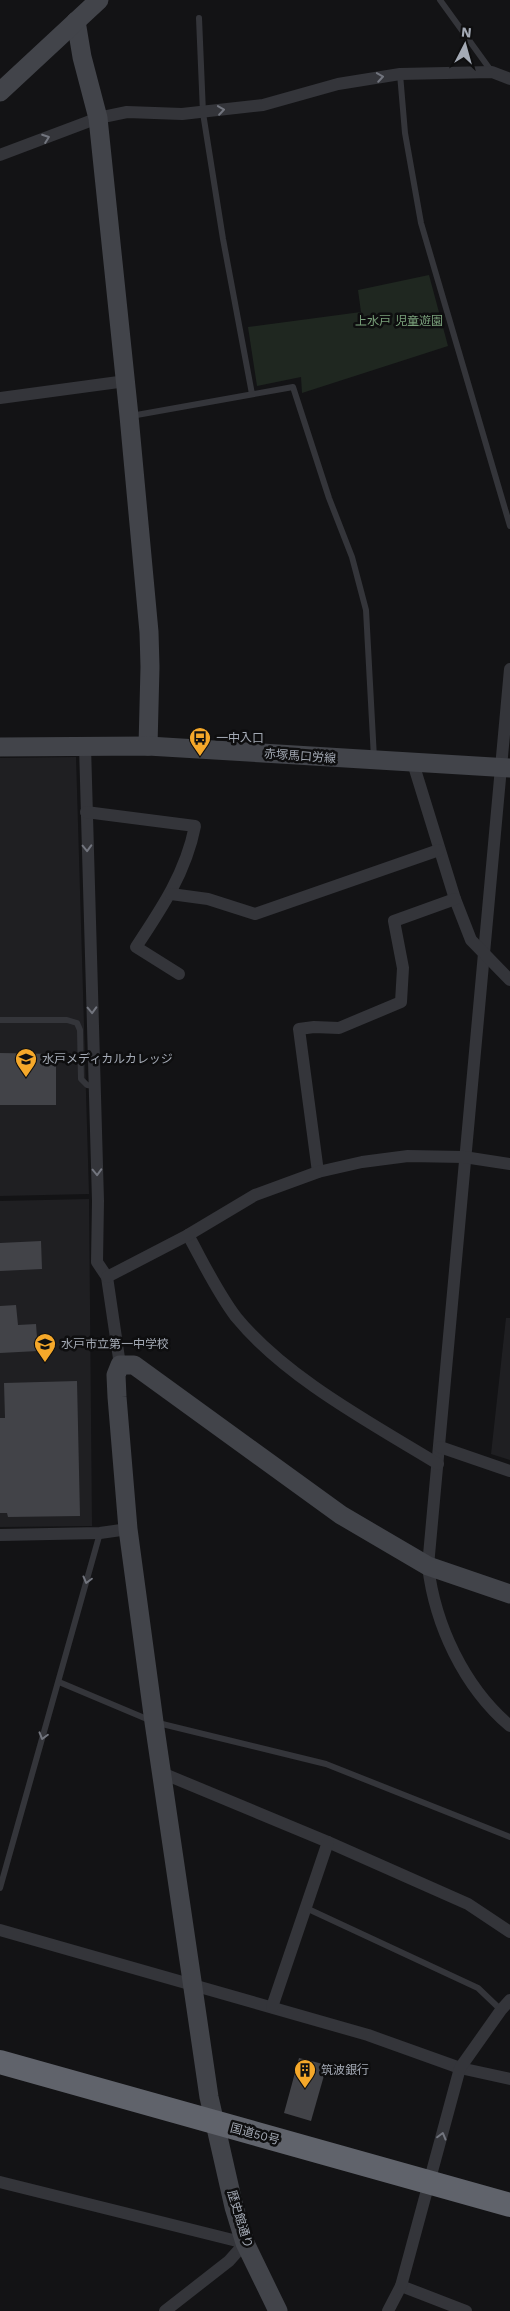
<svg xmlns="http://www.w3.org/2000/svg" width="510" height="2311" font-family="'Work Sans','Noto Sans JP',sans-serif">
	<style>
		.built { fill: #1f1f22 }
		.park { fill: #1f2720 }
		.building { fill: #424348 }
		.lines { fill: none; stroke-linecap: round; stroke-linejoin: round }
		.lane { stroke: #34353a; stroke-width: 6 }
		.street { stroke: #34353a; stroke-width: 12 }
		.secondary { stroke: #42444a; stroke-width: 19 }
		.highway { stroke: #60636b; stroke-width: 24 }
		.oneway { stroke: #72757e }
		.labels { text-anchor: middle; stroke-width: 5; stroke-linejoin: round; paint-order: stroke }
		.park-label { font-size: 12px; fill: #7aa17b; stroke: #0e0e0f }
		.poi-label { font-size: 12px; fill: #a4aab5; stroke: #0e0e0f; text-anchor: start }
		.street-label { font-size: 12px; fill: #a4aab5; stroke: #0e0e0f }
	</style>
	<rect width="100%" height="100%" fill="#131315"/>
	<g class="built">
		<path d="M76,757L89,1194L0,1196V758Z"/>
		<path d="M89,1199L92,1526L0,1527V1201Z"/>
		<path d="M506,1318H510V1460L491,1454Z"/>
	</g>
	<path class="park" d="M429,275L448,346L302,393L301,377L257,386L248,327L361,312L358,290Z"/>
	<g class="building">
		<path d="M0,1053L56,1054V1105H0Z"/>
		<path d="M41,1241L42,1269L0,1271V1243Z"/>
		<path d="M16,1305L18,1325L36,1324L38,1351L0,1353V1306Z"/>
		<path d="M77,1381L80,1516L8,1517L7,1513H0V1418H5L4,1383Z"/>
		<path d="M299,2058L327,2065L311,2121L284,2113Z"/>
	</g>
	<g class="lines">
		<g class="lane">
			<path d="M440,0L492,72"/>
			<path d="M199,18L203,113L223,239L252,394"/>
			<path d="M400,74L405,133L421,223L510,526"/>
			<path d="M131,416L293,387L329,498L352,557L366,610L374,758"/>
			<path d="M0,1020H67L77,1023L80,1030L81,1079L87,1085L94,1086"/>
			<path d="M59,1682L154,1722L326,1764L510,1837"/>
			<path d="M0,1888L100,1533"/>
			<path d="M306,1908L478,1988L501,2010"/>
		</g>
		<g class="street">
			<path d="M0,155L98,118L127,112L182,114L263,105L338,84L400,74L492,72L510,79"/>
			<path d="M0,398L126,381"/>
			<path d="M510,669L428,1566C435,1625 464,1687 510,1726"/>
			<path d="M85,746L98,1201L97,1262L107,1277L120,1365"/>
			<path d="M413,763L455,899L471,940L510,980"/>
			<path d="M86,812L195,826C186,872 162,908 136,947L179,974"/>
			<path d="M171,894L208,899L255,914L439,850"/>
			<path d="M318,1172L299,1029L314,1027L339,1028L401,1002L403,968L394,921L455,899"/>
			<path d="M188,1235C203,1262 217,1292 236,1317C286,1378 371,1423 438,1464"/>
			<path d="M107,1277L188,1235L255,1195L318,1172L362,1162L408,1156L464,1157L510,1164"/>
			<path d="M440,1447L510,1471"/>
			<path d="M0,1535L100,1533L128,1529"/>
			<path d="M162,1773L328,1842L468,1904L510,1932"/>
			<path d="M0,1930L368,2035L460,2068L510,2079"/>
			<path d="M272,2007L328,1842"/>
			<path d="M0,2182L245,2243L229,2261L165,2311"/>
			<path d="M401,2286L466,2311"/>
			<path d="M388,2311L401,2286L460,2068L501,2010L510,2000"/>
		</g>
		<g class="secondary">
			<path d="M76,21L82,57L98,118L129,416L149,632L150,667L148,746"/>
			<path d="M0,92L99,0"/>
			<path d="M0,747L148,746L510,768"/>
			<path d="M278,2311L245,2243L234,2207L209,2097L154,1722L128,1529L117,1397L116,1375L120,1365H134L341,1515L428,1566L510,1594"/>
		</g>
		<path class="highway" d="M0,2062L510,2205"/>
	</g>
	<defs><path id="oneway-chevron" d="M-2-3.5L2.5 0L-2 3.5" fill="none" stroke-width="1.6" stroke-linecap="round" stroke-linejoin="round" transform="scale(1.25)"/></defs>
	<g class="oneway">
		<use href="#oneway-chevron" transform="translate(380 77) rotate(-9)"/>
		<use href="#oneway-chevron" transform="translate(221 110) rotate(-8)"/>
		<use href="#oneway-chevron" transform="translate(46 138) rotate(-20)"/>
		<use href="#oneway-chevron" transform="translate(87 848) rotate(88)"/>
		<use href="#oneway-chevron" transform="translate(92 1010) rotate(88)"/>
		<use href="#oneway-chevron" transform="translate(97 1172) rotate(88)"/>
		<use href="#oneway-chevron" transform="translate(87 1580) rotate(105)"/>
		<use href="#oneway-chevron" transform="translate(43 1736) rotate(106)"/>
		<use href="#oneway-chevron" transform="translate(442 2136) rotate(-75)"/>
	</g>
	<defs>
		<g id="bus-pin" transform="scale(1.125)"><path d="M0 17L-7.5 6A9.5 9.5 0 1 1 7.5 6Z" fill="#f5a82a" stroke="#0e0e0f"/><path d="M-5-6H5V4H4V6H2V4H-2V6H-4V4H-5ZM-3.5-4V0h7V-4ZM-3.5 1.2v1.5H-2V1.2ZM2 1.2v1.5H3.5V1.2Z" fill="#111"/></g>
		<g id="school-pin" transform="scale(1.125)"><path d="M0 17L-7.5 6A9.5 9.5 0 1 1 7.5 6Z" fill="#f5a82a" stroke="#0e0e0f"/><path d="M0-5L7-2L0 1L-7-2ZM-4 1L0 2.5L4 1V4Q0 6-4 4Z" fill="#111"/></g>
		<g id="building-pin" transform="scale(1.125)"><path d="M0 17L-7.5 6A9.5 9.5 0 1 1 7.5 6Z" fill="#f5a82a" stroke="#0e0e0f"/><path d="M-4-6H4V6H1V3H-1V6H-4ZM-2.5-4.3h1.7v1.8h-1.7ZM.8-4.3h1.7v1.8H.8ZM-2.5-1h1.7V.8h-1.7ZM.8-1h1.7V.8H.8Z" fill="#111"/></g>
	</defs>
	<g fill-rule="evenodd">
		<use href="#bus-pin" x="200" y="738"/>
		<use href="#school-pin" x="26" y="1059"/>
		<use href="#school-pin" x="45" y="1344"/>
		<use href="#building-pin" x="305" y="2070"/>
	</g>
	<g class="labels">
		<g class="park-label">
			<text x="399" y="325">上水戸 児童遊園</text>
		</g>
		<g class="poi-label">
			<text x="216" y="742">一中入口</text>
			<text x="42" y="1063">水戸メディカルカレッジ</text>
			<text x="61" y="1348">水戸市立第一中学校</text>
			<text x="321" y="2074">筑波銀行</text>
		</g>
		<g class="street-label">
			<text transform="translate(300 756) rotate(4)" y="4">赤塚馬口労線</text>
			<text transform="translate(255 2134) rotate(15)" y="4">国道50号</text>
			<text transform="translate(240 2219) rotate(73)" y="4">歴史館通り</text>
		</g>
	</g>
	<g transform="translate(465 45) rotate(6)" stroke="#0e0e0f" stroke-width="4" paint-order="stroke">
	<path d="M0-4L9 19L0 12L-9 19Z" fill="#a4aab5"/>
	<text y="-8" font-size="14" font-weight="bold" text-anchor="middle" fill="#a4aab5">N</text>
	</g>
</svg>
